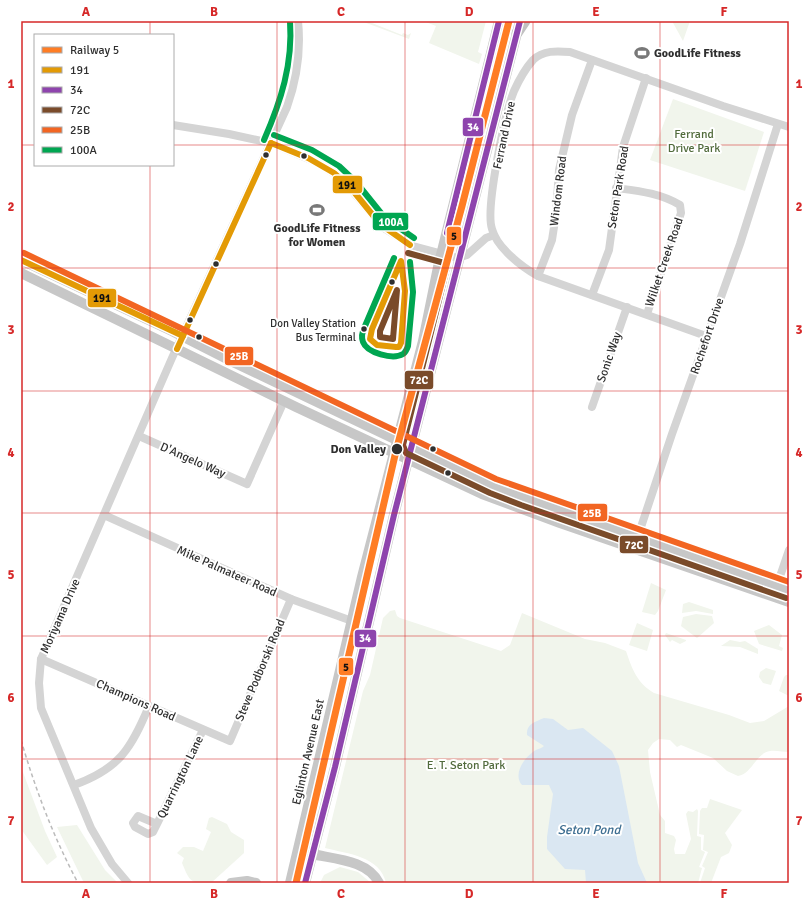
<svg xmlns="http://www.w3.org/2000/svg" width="810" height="904" font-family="Signika,sans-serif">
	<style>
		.green { fill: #f1f5ec }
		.water { fill: #dae7f2 }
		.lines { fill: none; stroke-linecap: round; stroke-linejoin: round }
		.minor { stroke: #d4d4d4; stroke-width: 8 }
		.major { stroke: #c7c7c7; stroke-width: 10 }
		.highway { stroke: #c1c1c1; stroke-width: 11 }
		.rail { stroke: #bbb; stroke-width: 1.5; stroke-dasharray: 4 3; stroke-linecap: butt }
		.bus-1-casing { stroke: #fff; stroke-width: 9 }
		.bus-2-casing { stroke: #fff; stroke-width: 9 }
		.bus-3-casing { stroke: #fff; stroke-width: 9 }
		.bus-4-casing { stroke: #fff; stroke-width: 9 }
		.bus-5-casing { stroke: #fff; stroke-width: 9 }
		.bus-1 { stroke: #e39a05; stroke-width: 6 }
		.bus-2 { stroke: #8e44ad; stroke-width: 6 }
		.bus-3 { stroke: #7a4b2a; stroke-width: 6 }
		.bus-4 { stroke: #f26522; stroke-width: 6 }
		.bus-5 { stroke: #00a651; stroke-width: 6 }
		.rail-1-casing { stroke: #fff; stroke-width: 10 }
		.rail-1 { stroke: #ff7d24; stroke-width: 7 }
		.grid { fill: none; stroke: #d62828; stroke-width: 1; stroke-opacity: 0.55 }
		.bus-dot { fill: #2f2f2f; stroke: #fff; stroke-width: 1.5 }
		.labels { text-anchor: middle; stroke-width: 4; stroke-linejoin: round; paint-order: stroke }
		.bus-label { font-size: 11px; fill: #2f2f2f; stroke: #fff; text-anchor: end }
		.poi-label { font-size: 12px; font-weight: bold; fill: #2f2f2f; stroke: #fff; text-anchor: start }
		.park-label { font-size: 12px; fill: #516b3c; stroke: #fff }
		.street-label { font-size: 12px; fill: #2f2f2f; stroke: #fff }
		.stop-label { font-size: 12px; font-weight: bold; fill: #2f2f2f; stroke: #fff; text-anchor: end }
		.water-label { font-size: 13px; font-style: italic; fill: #3d6e91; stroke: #fff }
		.line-badge { stroke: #fff; stroke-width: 1.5 }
		.badge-label { font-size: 11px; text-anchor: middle; font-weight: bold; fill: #fff }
		.pale-badge-label { font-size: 11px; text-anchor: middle; font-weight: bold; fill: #111 }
		.neatline { fill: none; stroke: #d62828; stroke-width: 1.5 }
		.grid-label { font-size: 13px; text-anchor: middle; font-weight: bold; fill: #d62828 }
	</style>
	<rect width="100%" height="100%" fill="#fff"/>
	<g class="green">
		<path d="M361,21H367L402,35L403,33L408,35L411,33L409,39Z"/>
		<path d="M423,21H486L478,52L482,54L479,64L429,43L436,26Z"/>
		<path d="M672,21H690L683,41Z"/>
		<path d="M499,41L502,42L468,174H467L477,123Z"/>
		<path d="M673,99L764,132L745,191L650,160Z"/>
		<path d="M651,583L666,590L658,611L655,615L642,612Z"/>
		<path d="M689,602L713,610V614L696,611L682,613L683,604Z"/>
		<path d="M395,610L397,616L400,618L501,651L510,645L522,613L585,639L605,643L626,651C632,669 637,683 654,693L729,715L750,723L764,721L789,706V752C783,752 776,750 770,751C756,753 752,774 738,776L727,771L713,758L681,745L677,747L670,740L659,739L653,743L648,750L650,772L660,815L665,821V833L674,836L676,840L674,849L675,854H685L691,839L686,814L688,811L693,812L697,809L698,811L697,836L701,837V850L705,852L699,867L702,868L698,883H386C380,856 348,854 325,848L363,691L370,675L383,618L390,611Z"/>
		<path d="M696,614L712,616L714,623L697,638L681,626L683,617Z"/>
		<path d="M637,623L653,630L647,651L629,645Z"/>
		<path d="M769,625L782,635L779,646L783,648L782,651L759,644L754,631Z"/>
		<path d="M666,633L686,640V641L680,644L672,640L670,642L665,635Z"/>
		<path d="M730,640L740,642L745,641L758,649V654L740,647L721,646Z"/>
		<path d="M766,668L776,671L771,685L763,683L759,677L760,672Z"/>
		<path d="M786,675H789V696L779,691L784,677Z"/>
		<path d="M21,767L45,831L57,857L47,865L21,829Z"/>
		<path d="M710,799L742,810L725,833L732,845L729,853L721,857L711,883H700L705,868L702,866L708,852L703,850L704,835L699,834L700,811L702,808H707Z"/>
		<path d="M312,810L319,812L302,878L296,877Z"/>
		<path d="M212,817L227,824L231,832L244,840V853L211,883C190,883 190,882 182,863L184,858L177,853L183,847H194L203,851L211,832L206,829L209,818Z"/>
		<path d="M77,825L105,870L118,883H84L57,827Z"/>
		<path d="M340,867L358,872L371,883H320L324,875Z"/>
	</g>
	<path class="water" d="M544,718L553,719L568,730L583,728L612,751L619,766L638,863L647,883H586L585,870L565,869L547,849V837L553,794L549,785H522C513,775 523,759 533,752C536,749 541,749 544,746L527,735C526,724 535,722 544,718Z"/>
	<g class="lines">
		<g class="minor">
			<path d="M173,125L229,134L271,143L316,162L342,179L384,228L413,246L458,258L467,255L486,238L494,235"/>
			<path d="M616,188C639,191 660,193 680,205L681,213L647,314"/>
			<path d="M538,276L552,240L556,214L559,170L572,115L592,60"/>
			<path d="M592,295L609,250L623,147L646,78"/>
			<path d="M706,336L538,276C522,267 497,248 492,229C485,209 505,113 514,91C519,80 525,69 533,60C543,50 557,51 570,52L723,106L789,127"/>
			<path d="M592,407L627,307"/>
			<path d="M139,436L247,484L284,401"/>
			<path d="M104,515L291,599L352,621"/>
			<path d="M634,548L672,434L740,244L778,124"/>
			<path d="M775,591L789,550"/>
			<path d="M41,659L230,741L291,599"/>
			<path d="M74,785C119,769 131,749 149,706"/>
			<path d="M157,824L153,832L148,834L135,827L133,823L138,816L157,824L203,730"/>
			<path d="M128,883L112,864L91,828L41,708L39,683L41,659L172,358L287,107C297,79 301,50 298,21"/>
		</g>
		<g class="major">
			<path d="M21,260L172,331L235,363L493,486L789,590"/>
			<path d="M21,273L296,407L482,494L560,523L789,602"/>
			<path d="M312,854C334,859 368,860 379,883"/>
			<path d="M231,883L247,881L256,883"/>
			<path d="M290,883L362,577L423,341L438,267L499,21"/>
			<path d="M305,883L335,767L394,515L519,25"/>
		</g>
		<path class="highway" d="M517,33L525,21"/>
		<path class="rail" d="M21,740C36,791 53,836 78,883"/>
		<g class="bus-1-casing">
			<g id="bus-1">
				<path d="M271,143L308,158L334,173L350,187L380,224L410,245"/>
				<path d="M21,260L183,336"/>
				<path d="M401,261L405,291L401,343L399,347H396L377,345L370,339L372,329Z"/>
				<path d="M177,349L271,143"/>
			</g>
		</g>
		<g class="bus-2-casing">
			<g id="bus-2">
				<path d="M447,233L499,21"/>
				<path d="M305,883L335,767L394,515L520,21"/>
			</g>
		</g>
		<g class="bus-3-casing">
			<g id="bus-3">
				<path d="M408,253L448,264L403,445L406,453L490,493L521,505L786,598"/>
				<path d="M397,290L393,339L380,337V331Z"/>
			</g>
		</g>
		<g class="bus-4-casing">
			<path id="bus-4" d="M24,253L496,479L789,582"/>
		</g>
		<g class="bus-5-casing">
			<g id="bus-5">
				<path d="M274,135L312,150L339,166L356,182L385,218L414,238"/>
				<path d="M264,140C281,101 293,64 290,21"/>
				<path d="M394,258L365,326C363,330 361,337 363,342C367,353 393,360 403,354C406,352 407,349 408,346L413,292L410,262"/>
			</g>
		</g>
		<use href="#bus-1" class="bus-1"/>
		<use href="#bus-2" class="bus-2"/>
		<use href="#bus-3" class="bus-3"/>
		<use href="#bus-4" class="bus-4"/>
		<use href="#bus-5" class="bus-5"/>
		<g class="rail-1-casing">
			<path id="rail-1" d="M296,883L396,451L462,206L509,21"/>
		</g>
		<use href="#rail-1" class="rail-1"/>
	</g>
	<path class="grid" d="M150,21V35M277,21V883M405,21V883M533,21V883M660,21V883M21,145H35M173,145H789M150,165V883M21,268H789M21,391H789M21,513H789M21,636H789M21,759H789"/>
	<defs>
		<g id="stadium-bare" transform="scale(1.2)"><path d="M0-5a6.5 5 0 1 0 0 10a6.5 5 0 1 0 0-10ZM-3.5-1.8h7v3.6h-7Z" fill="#787878" stroke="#fff" stroke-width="2.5" paint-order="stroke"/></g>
	</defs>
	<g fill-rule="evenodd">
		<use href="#stadium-bare" x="642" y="53"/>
		<use href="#stadium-bare" x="317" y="210"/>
	</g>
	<g class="bus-dot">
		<circle cx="266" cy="155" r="3.5"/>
		<circle cx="304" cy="156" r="3.5"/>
		<circle cx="216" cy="264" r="3.5"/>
		<circle cx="392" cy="282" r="3.5"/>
		<circle cx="190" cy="320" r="3.5"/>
		<circle cx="364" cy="329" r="3.5"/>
		<circle cx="199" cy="337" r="3.5"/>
		<circle cx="397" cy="449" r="6"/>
		<circle cx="433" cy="449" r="3.5"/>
		<circle cx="448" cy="473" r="3.5"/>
	</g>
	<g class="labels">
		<g class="bus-label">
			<text x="356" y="327">Don Valley Station<tspan x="356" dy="14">Bus Terminal</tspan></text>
		</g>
		<g class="poi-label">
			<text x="654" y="57">GoodLife Fitness</text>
			<text x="317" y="232" text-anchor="middle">GoodLife Fitness<tspan x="317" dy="14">for Women</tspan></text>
		</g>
		<g class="park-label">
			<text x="694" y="138">Ferrand<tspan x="694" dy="14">Drive Park</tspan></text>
			<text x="466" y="769">E. T. Seton Park</text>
		</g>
		<g class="street-label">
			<text transform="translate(504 135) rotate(-78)" y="4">Ferrand Drive</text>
			<text transform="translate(618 187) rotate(-81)" y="4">Seton Park Road</text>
			<text transform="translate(558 191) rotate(-83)" y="4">Windom Road</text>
			<text transform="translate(664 262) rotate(-71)" y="4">Wilket Creek Road</text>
			<text transform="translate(707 336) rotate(-71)" y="4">Rochefort Drive</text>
			<text transform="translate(609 357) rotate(-71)" y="4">Sonic Way</text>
			<text transform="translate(193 460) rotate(24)" y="4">D'Angelo Way</text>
			<text transform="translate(227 571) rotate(24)" y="4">Mike Palmateer Road</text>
			<text transform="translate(60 616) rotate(-66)" y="4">Moriyama Drive</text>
			<text transform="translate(260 670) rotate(-67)" y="4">Steve Podborski Road</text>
			<text transform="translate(136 700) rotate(24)" y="4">Champions Road</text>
			<text transform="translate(308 752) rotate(-77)" y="4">Eglinton Avenue East</text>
			<text transform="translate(180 777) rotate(-64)" y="4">Quarrington Lane</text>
		</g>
		<g class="stop-label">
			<text x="386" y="453">Don Valley</text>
		</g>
		<g class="water-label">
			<text x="589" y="834">Seton Pond</text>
		</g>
	</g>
	<g class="line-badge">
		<rect x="462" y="117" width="22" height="20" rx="4" fill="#8e44ad"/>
		<rect x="332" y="175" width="31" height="19" rx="4" fill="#e39a05"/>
		<rect x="372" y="212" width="37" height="19" rx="4" fill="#00a651"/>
		<rect x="446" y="226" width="16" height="20" rx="4" fill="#ff7d24"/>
		<rect x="87" y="288" width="30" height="20" rx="4" fill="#e39a05"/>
		<rect x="224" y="346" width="30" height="20" rx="4" fill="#f26522"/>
		<rect x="404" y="370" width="30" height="20" rx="4" fill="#7a4b2a"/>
		<rect x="577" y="503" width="31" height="19" rx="4" fill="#f26522"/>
		<rect x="619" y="535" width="30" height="19" rx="4" fill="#7a4b2a"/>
		<rect x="354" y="629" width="23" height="19" rx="4" fill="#8e44ad"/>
		<rect x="338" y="657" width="16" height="19" rx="4" fill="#ff7d24"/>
	</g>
	<g class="badge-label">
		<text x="473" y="131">34</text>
		<text x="391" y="226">100A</text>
		<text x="239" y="360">25B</text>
		<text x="419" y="384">72C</text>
		<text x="592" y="517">25B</text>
		<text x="634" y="549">72C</text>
		<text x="365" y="642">34</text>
	</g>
	<g class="pale-badge-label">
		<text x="347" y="189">191</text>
		<text x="454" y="240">5</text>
		<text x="102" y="302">191</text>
		<text x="346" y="671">5</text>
	</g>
	<rect width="810" height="904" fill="none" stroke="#ffffff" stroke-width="44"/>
	<rect x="34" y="34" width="140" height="132" fill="#ffffff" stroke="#acacac"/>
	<rect x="42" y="47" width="20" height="6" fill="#ff7d24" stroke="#acacac"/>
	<text x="70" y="54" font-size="12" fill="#2f2f2f">Railway 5</text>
	<rect x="42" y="67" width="20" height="6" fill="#e39a05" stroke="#acacac"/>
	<text x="70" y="74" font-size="12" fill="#2f2f2f">191</text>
	<rect x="42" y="87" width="20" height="6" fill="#8e44ad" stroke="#acacac"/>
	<text x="70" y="94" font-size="12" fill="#2f2f2f">34</text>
	<rect x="42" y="107" width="20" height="6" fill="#7a4b2a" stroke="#acacac"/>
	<text x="70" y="114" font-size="12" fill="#2f2f2f">72C</text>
	<rect x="42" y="127" width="20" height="6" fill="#f26522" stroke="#acacac"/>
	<text x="70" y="134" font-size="12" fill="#2f2f2f">25B</text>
	<rect x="42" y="147" width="20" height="6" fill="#00a651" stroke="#acacac"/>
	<text x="70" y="154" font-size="12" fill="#2f2f2f">100A</text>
	<rect x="22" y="22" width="766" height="860" class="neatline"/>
	<g class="grid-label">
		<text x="86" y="16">A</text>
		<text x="214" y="16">B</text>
		<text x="341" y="16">C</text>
		<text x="469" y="16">D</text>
		<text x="596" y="16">E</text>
		<text x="724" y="16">F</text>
		<text x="11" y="88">1</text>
		<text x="799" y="88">1</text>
		<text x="11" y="211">2</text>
		<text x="799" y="211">2</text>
		<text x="11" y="334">3</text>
		<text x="799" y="334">3</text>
		<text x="11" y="457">4</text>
		<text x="799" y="457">4</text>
		<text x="11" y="579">5</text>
		<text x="799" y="579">5</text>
		<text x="11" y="702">6</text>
		<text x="799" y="702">6</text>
		<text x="11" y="825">7</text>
		<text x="799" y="825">7</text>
		<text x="86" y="898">A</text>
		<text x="214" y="898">B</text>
		<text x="341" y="898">C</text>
		<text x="469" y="898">D</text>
		<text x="596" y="898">E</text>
		<text x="724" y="898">F</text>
	</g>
</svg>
